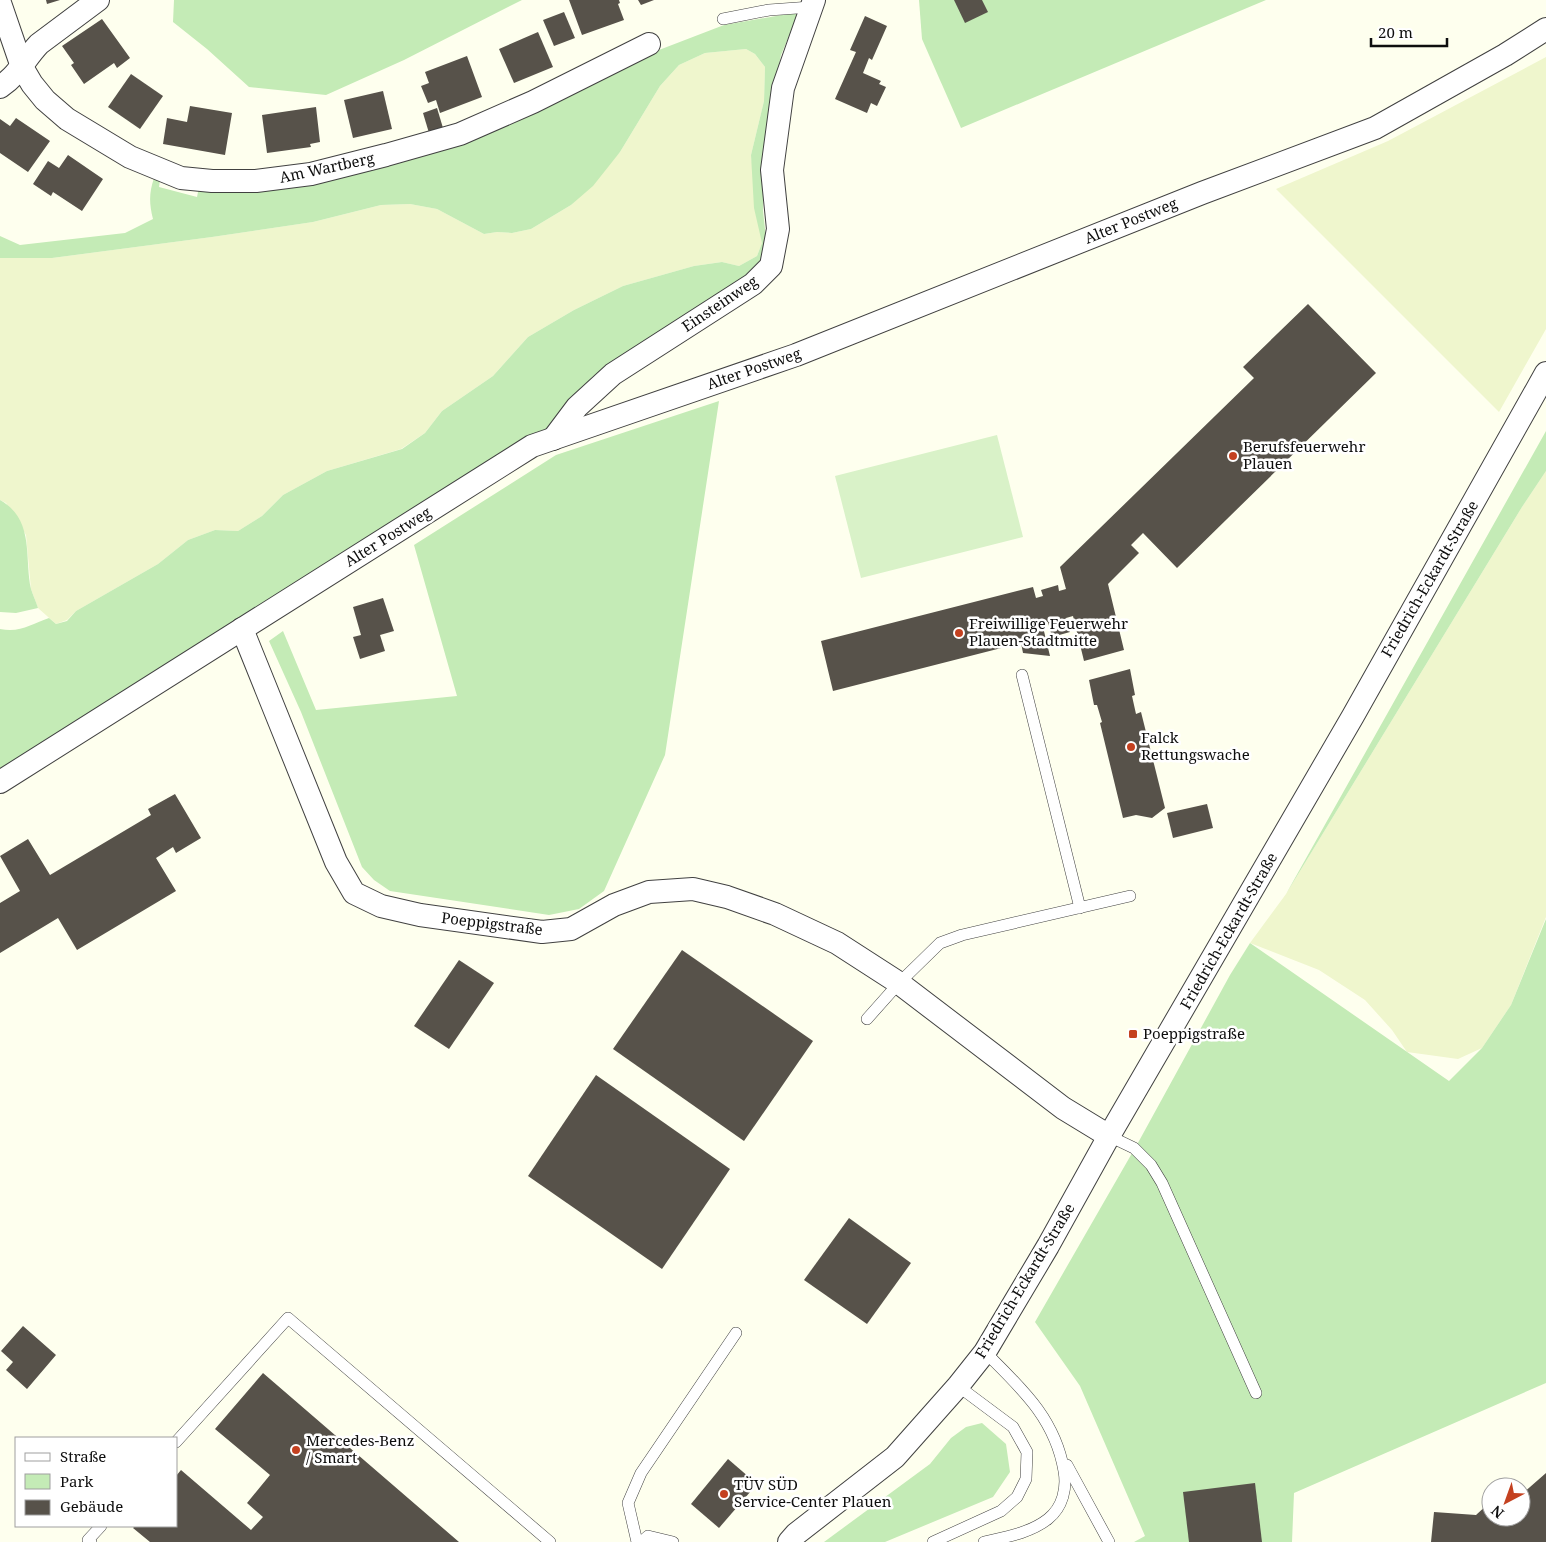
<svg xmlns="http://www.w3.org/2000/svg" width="1546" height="1542" font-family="'Noto Serif',serif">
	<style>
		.farmland { fill: #eff6cd }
		.green { fill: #c4ebb6 }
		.pitch { fill: #d9f2c8 }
		.building { fill: #57524a }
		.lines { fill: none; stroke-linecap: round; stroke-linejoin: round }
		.lane-casing { stroke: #414141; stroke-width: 12 }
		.street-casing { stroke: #414141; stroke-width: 24 }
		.lane { stroke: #fff; stroke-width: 11 }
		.street { stroke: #fff; stroke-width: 22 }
		.poi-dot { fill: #c44120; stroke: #fff; stroke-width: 2 }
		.labels { text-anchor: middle; stroke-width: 5; stroke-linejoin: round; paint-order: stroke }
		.street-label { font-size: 15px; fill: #0e0e0e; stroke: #fff }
		.poi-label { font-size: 15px; fill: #0e0e0e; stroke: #fff; text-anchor: start }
	</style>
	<rect width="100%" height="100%" fill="#feffee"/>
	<g class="farmland">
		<path d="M746,49L755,54L765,67L764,101L751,155L762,243L757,256L739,266L722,262L694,266L623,286L574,310L528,337L493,376L442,411L425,433L401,449L327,471L283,495L262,516L238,531L215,530L188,540L158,564L76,611L67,620L56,624L38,608L31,589L26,535L6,503L0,500V258H52L212,237L313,222L381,205L410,204L437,209L484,234L497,232L512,233L531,229L571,205L620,152L660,86L679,65L705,53Z"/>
		<path d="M1546,57V329L1499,412L1276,189L1388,141Z"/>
		<path d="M1546,471V917L1511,1005L1482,1048L1458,1059L1407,1052L1392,1030L1365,1000L1319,970L1250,943L1286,894L1522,507Z"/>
	</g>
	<g class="green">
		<path d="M174,0H522L404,60L326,95L249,87L207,49L173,22Z"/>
		<path d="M919,0H1266L961,128L922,39Z"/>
		<path d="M799,12L781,55L769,115L764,168L763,211L766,238L764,257L741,284L592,377L564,412L544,434L0,776V629C21,633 31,624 49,618L56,624L67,621L76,611L158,564L188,540L215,530L238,531L262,516L283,495L327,471L402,449L425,433L442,411L493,376L528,337L574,310L623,286L694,266L722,262L739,266L757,256L762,243L754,208L751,155L764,101L765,67L755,54L746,49L705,53L679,65L660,86L620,152L593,186L571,205L531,229L512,233L497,232L484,234L437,209L410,204L381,205L313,222L212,237L52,258H0V236L20,245L125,233L153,219C149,203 149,193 154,178L160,180L159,187L197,197L199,187L334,175L724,25Z"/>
		<path d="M719,401L665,755L604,891L579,909L549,915L390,891L374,880L362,867L301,712L269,641L283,631L316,710L457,696L414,545L556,455Z"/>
		<path d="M1546,431V471L1522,507L1286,894Z"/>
		<path d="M0,500C35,520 24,557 31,589C33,595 36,602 38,608L16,613L0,612Z"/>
		<path d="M1546,919V1383L1294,1493L1292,1542H1134L1145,1536L1080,1386L1035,1322L1139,1141L1230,975L1250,943L1449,1081L1482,1048L1511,1005Z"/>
		<path d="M982,1423L1006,1444L1010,1472L993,1497L885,1542H824L930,1464L951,1438L966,1427Z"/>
	</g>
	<path class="pitch" d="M997,435L1023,537L861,578L835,476Z"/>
	<g class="building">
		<path d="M46,0H60L47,4Z"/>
		<path d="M569,0H619L620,3L618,4L624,20L582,35Z"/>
		<path d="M638,0H654L641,5Z"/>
		<path d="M954,0H982L988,12L965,23Z"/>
		<path d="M564,12L575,38L554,46L543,20Z"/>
		<path d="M865,16L887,26L872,60L869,58L863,73L881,81L879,84L886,87L877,106L871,103L867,113L835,99L856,52L850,50Z"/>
		<path d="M102,19L130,58L117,68L114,63L84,84L71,65L74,63L62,46Z"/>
		<path d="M538,32L553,67L514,83L499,49Z"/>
		<path d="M467,56L482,97L440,113L436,100L428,103L421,86L429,83L425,72Z"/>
		<path d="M131,74L163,96L140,129L108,107Z"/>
		<path d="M383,91L392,129L353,138L344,100Z"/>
		<path d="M190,106L232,113L225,155L163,144L167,118L187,122Z"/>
		<path d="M316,107L320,142L310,144L311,147L267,153L262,115Z"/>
		<path d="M437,108L443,128L429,133L423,113Z"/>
		<path d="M16,118L50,141L28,172L0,153V119L10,126Z"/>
		<path d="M68,155L103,179L82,211L53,192L51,196L33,184L48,161L59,168Z"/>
		<path d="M1308,304L1376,373L1177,568L1143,533L1131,545L1139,553L1108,584L1124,650L1084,661L1073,616L1066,618L1070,632L1052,637L1048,622L1042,623L1050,656L1023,653L1021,643L833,691L821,641L1033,587L1036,598L1043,596L1041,590L1058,585L1059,591L1066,589L1060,567L1254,378L1243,367Z"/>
		<path d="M383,598L394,631L380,635L385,651L360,659L353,637L361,635L353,607Z"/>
		<path d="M1130,669L1135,695L1132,696L1136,714L1141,712L1165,808L1152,818L1136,815L1123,818L1100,723L1102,722L1097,705H1094L1089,680Z"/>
		<path d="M175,794L201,838L176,853L173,847L156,858L176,891L77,950L58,918L0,953V903L20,891L0,856L28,839L50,875L151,815L148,809Z"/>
		<path d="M1207,804L1213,828L1173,838L1167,813Z"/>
		<path d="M682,950L813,1041L744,1141L613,1049Z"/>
		<path d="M459,960L494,983L449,1049L414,1026Z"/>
		<path d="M596,1075L730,1169L662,1269L528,1176Z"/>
		<path d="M849,1218L911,1263L867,1324L804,1280Z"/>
		<path d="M23,1326L56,1355L27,1389L6,1370L13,1362L1,1351Z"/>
		<path d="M263,1373L459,1542H150L133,1528L135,1526H176V1476L181,1470L251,1530L263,1517L247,1503L270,1475L215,1429Z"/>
		<path d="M728,1459L757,1484L719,1528L691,1504Z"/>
		<path d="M1546,1473V1542H1431L1434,1512L1476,1515L1489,1503L1491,1505V1517H1521V1495Z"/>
		<path d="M1255,1483L1262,1542H1189L1183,1492Z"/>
	</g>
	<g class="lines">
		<g class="lane-casing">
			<g id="lane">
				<path d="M723,19L769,10L811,7"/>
				<path d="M1022,675L1080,908"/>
				<path d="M867,1019L899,983L940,943L962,935L1130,896"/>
				<path d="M1109,1136L1134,1148L1151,1165L1162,1183L1256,1393"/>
				<path d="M176,1442L288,1318L550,1542"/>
				<path d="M1067,1465L1109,1542"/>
				<path d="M91,1542L88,1540L101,1526"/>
				<path d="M637,1542L628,1503L641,1473L736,1333"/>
				<path d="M641,1542L648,1536L673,1542"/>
				<path d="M933,1542L1001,1511L1017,1497L1026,1479L1027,1452L1013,1427L958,1386"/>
				<path d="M984,1542C1006,1537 1030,1533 1048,1519C1063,1507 1067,1488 1064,1471C1055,1418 1021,1388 985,1352"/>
			</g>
		</g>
		<g class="street-casing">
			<g id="street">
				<path d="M0,3L22,67L32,84L45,100L67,119L130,157L181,178L212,181H256L311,174L386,155L460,134L533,102L649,44"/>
				<path d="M0,87C19,74 24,60 39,44L98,0"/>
				<path d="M553,439L577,407L613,374L753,284L771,266L778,229L772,170L783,88L814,0"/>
				<path d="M242,629L336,862L354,893L381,906L420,915L542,932L571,929L614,905L649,892L693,889L727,897L775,914L837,943L899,983L1063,1108L1109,1136"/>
				<path d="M0,782L532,446L796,355L1202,193L1375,128L1505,55L1546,29"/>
				<path d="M789,1542L796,1534L895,1457L958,1386L985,1352L1048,1246L1109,1136L1353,716L1546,373"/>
			</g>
		</g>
		<use href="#lane" class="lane"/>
		<use href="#street" class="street"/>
	</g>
	<g class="poi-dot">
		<circle cx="1233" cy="456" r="5"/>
		<circle cx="959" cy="633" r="5"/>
		<circle cx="1131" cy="747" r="5"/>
		<rect x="1128" y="1029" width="10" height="10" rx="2.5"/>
		<circle cx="296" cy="1450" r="5"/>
		<circle cx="724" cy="1494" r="5"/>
	</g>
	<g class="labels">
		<g class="street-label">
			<text transform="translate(327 168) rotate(-12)" y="5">Am Wartberg</text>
			<text transform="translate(1131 221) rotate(-22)" y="5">Alter Postweg</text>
			<text transform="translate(720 304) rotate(-34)" y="5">Einsteinweg</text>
			<text transform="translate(754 369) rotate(-19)" y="5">Alter Postweg</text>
			<text transform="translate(388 537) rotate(-32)" y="5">Alter Postweg</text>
			<text transform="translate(1430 579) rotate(-60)" y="5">Friedrich-Eckardt-Straße</text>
			<text transform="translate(492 924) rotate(7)" y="5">Poeppigstraße</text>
			<text transform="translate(1229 931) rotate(-60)" y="5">Friedrich-Eckardt-Straße</text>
			<text transform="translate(1025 1281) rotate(-59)" y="5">Friedrich-Eckardt-Straße</text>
		</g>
		<g class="poi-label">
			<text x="1243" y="452">Berufsfeuerwehr<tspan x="1243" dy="17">Plauen</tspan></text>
			<text x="969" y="629">Freiwillige Feuerwehr<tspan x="969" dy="17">Plauen-Stadtmitte</tspan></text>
			<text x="1141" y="743">Falck<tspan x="1141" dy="17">Rettungswache</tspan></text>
			<text x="1143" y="1039">Poeppigstraße</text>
			<text x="306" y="1446">Mercedes-Benz<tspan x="306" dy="17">/ Smart</tspan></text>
			<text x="734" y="1490">TÜV SÜD<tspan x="734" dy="17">Service-Center Plauen</tspan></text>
		</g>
	</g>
	<rect x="15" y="1437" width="162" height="90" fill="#ffffff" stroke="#9f9f9f"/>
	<rect x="25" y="1453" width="25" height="8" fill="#ffffff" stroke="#9f9f9f"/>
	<text x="60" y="1462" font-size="15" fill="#0e0e0e">Straße</text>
	<rect x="25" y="1474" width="25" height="15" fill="#c4ebb6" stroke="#9f9f9f"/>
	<text x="60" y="1487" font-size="15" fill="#0e0e0e">Park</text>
	<rect x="25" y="1500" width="25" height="15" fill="#57524a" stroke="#9f9f9f"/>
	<text x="60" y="1512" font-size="15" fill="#0e0e0e">Gebäude</text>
	<g transform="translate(1506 1502) rotate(221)"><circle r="24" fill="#ffffff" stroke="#9f9f9f"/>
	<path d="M0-4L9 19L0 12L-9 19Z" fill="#c44120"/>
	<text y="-8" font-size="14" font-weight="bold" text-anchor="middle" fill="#0e0e0e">N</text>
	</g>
	<path d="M1371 38v8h76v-8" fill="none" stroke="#0e0e0e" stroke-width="2.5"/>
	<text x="1378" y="38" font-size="15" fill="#0e0e0e" stroke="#ffffff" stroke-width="4" paint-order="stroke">20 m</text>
</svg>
